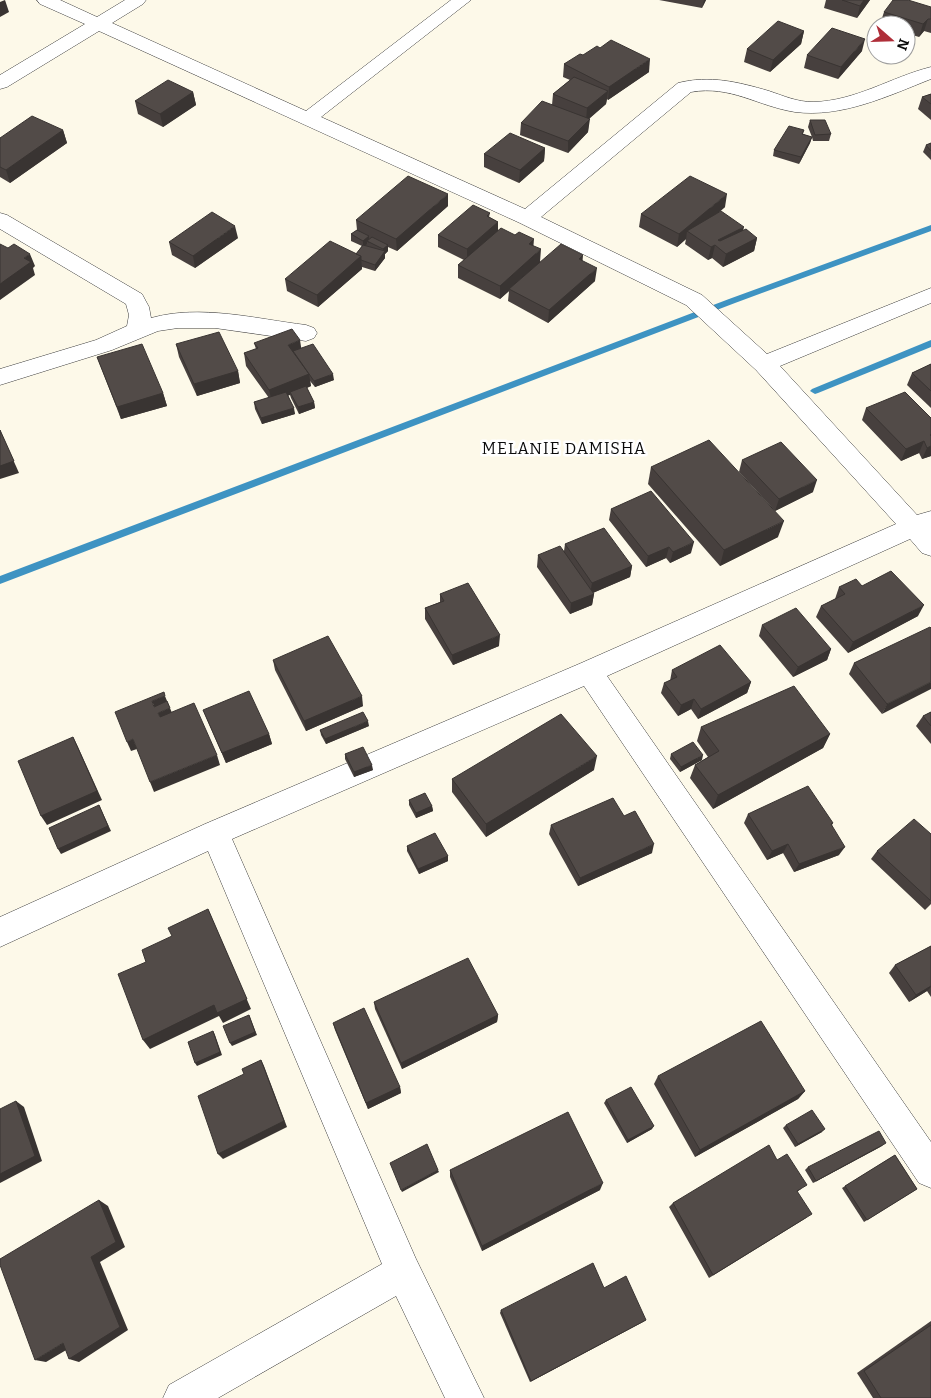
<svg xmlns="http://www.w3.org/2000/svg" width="931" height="1398" font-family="Bitter,serif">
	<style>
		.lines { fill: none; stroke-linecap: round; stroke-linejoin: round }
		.stream { fill: #3e93c2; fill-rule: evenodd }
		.street-casing { stroke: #3d3d3d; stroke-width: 1 }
		.street { fill: #fff; fill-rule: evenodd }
		.wall { fill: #47403e }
		.shaded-wall { fill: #393432 }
		.building { fill: #524b48; stroke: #393432 }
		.labels { text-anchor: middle; stroke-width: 5; stroke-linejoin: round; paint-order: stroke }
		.neighbourhood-label { font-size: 16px; letter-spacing: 1px; fill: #0a0a0a; stroke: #fff }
	</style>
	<rect width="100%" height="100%" fill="#fdf9e9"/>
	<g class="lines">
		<g class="stream">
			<path d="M931,225V231L735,303L0,584V576L729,299Z"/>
			<path d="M931,340V347L818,393L815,394L810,391L812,389Z"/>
		</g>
		<g class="street-casing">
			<g id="street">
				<path d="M37,0H60L97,17L125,0H146L143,4L112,23L306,111L451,0H471L321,117L525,209L678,83C710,75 738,82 769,91C784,96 797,102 813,102C856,101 891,77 931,67V79C888,96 842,118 795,112C757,106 731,85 691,92L541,217L702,295L767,354L931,288V303L780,366L917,515L931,511V556L922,553L910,539L607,676L931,1142V1188L919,1183L584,686L232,839L416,1259L484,1398H445L396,1296L218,1398H163L169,1385L382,1264L208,851L0,947V917L205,824L579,664L896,524L756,370L686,305L520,223L99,31L7,87L0,89V75L85,24L40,4Z"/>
				<path d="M0,213L7,215L142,294L149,307L151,318C201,304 256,319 306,325L314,328L317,333L314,338L306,341L215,328H178L158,331L112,350L0,385V369L96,340L127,326L129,315L126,304L0,229Z"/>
			</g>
		</g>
		<use href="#street" class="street"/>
	</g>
	<g class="wall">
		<path d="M659,0H706L702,8Z"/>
		<path d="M826,0H870L857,18L824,8Z"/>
		<path d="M931,7V33L924,31L919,37L906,33V25L880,24L884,12Z"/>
		<path d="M804,31L801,44L770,72L744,62L747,49Z"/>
		<path d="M862,51L838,79L804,68L807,55Z"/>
		<path d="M583,55L649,72L608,100L607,99L606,104L589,119L588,132L568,153L520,135L521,123L552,105L553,94L570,80L563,77L564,64Z"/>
		<path d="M193,92L196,105L163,127L138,114L135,101Z"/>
		<path d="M931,94V120L918,109L922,97Z"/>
		<path d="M810,120L831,134L829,141H813L812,137L810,143L799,164L773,156L774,150L804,130L803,134L812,137L808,127Z"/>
		<path d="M63,130L67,143L10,183L0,177V138Z"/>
		<path d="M931,143V160L923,152L926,145Z"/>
		<path d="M545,148L544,161L519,183L484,167V154Z"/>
		<path d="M448,206L397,251L388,247V251L385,254V258L375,271L362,267V269L318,307L287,291L285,279L356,254L362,246L351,241V234L357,230L356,220Z"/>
		<path d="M725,207L716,215L757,238L754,251L723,267L712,258L708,260L685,244L686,239L677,247L639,227L641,214Z"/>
		<path d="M490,213L489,217L498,222V230L533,246L540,262L582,261L595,281L548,323L508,301L509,291L500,299L458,278V265L464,260L438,247V235Z"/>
		<path d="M238,238L195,268L172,255L169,242Z"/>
		<path d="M254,343L301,348L334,380L315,387L310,381L311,386L307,388L314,402L315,408L299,414L291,398L290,395H288L295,414L262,424L255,409L254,402L269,398L246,366L244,353L256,349Z"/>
		<path d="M176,344L238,371L240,383L197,396L179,357Z"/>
		<path d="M97,357L163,393L167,406L121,419Z"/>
		<path d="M931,364V408L907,385L912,373Z"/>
		<path d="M866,408L931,418V456L922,459L919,453L901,461L862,420Z"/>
		<path d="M742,460L813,492L775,511L739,472Z"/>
		<path d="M651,467L778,537L720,566L648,484Z"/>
		<path d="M611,509L691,553L670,563L666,558L646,567L609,520Z"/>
		<path d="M565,544L632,566L630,577L593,593L594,594L592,605L570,614L537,567L538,555L564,551Z"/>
		<path d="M862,586L918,616L848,653L816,617L821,606L835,599L839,587Z"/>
		<path d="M440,594L499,646L453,665L425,619V608L440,602Z"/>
		<path d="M762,625L831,649L827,660L793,677L759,636Z"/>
		<path d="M931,628L882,714L849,674L854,663Z"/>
		<path d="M273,660L363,706L306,731L275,670Z"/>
		<path d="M672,670L751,682L747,693L698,719L691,709L678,716L661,693L664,683L670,681Z"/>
		<path d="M203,710L269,734L272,744L226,763Z"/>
		<path d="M931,712V744L916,726L923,716Z"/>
		<path d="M369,726L326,744L321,735L320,730Z"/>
		<path d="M701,727L830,734L823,748L713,809L690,778L695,765L708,757L697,741Z"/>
		<path d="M345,754L373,770L354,777L345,759Z"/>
		<path d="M671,754L702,760L680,772L670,759Z"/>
		<path d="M594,770L486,837L452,792V779Z"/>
		<path d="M409,800L432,806L433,811L416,818L409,805Z"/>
		<path d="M748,814L833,823L832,825L839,855L794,872L783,853L767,860L744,823Z"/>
		<path d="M551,825L652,853L578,886L549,834Z"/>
		<path d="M931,834V904L925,910L871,859L877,851Z"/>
		<path d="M407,846L448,856V861L419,874L407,851Z"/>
		<path d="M931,946V997L927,991L909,1002L889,973L895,965Z"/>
		<path d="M374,1002L498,1015L497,1022L402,1069L375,1009Z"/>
		<path d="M333,1023L400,1087L401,1093L368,1109L335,1030Z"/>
		<path d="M658,1076L805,1091L798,1099L695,1157L654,1084Z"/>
		<path d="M606,1100L652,1129L627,1143L604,1103Z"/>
		<path d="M786,1125L822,1132L795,1147L783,1128Z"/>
		<path d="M882,1146L813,1183L805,1170L808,1167Z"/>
		<path d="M895,1155L917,1189L864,1222L842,1188Z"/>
		<path d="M777,1160L801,1189L797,1192L806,1218L709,1278L669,1207L673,1203Z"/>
		<path d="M450,1170L600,1190L482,1251L450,1177Z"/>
		<path d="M501,1310L646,1320L530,1382L500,1313Z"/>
		<path d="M931,1321V1398H873L857,1373Z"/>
	</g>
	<g class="shaded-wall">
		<path d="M5,0L9,12L0,17V2Z"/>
		<path d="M704,0H706L702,8Z"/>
		<path d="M864,0H870L857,18L860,6Z"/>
		<path d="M928,19L924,31L919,37L923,24Z"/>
		<path d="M804,31L801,44L770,72L773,60Z"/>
		<path d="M865,39L862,51L838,79L841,67Z"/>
		<path d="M650,59L649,72L608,100L609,87Z"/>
		<path d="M608,91L606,104L586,121L587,108Z"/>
		<path d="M193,92L196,105L163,127L160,114Z"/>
		<path d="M590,119L588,132L568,153V141Z"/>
		<path d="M63,130L67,143L10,183L6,170Z"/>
		<path d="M812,137L810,143L799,164L801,157Z"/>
		<path d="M545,148L544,161L519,183L520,170Z"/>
		<path d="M448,194V206L397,251L396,239Z"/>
		<path d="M727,194L725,207L692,234L687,231L686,239L677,247L679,234Z"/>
		<path d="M498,222V234L467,261V249Z"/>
		<path d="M235,226L238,238L195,268L193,256Z"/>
		<path d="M744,227L741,240L720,250L718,240Z"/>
		<path d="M369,236V243L367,241V244L363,247V241Z"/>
		<path d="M757,238L754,251L723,267L726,254Z"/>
		<path d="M534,239L533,251L529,244Z"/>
		<path d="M388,245V251L385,254V258L375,271V265L383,253V249Z"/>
		<path d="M715,245L712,258L708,260L711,247Z"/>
		<path d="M541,249L540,262L509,289V291L500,299V286Z"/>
		<path d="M30,254L35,266L33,268L35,275L0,300V284L24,258Z"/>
		<path d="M583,255L582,268L579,259Z"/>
		<path d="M361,256L362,269L318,307L317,295Z"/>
		<path d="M597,268L595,281L548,323L549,310Z"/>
		<path d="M300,340L302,353L293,351L294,356L288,345Z"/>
		<path d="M238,371L240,383L197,396L194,384Z"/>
		<path d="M309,374L311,386L291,394L290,392V395L272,402L269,390Z"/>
		<path d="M333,374L334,380L315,387L314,381Z"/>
		<path d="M163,393L167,406L121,419L117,407Z"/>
		<path d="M314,402L315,408L299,414L298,407Z"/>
		<path d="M294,408L295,414L262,424L261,418Z"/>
		<path d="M0,430L19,473L0,479Z"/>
		<path d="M924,441L919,453L901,461L906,449Z"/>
		<path d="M931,446V456L922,459L927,448Z"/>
		<path d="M817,480L813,492L775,511L779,499Z"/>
		<path d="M784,521L778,537L720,566L724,550Z"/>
		<path d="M694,542L691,553L670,563L673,552Z"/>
		<path d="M669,547L666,558L646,567L648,556Z"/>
		<path d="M632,566L630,577L590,594L592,583Z"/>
		<path d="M594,594L592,605L570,614L571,603Z"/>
		<path d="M924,605L918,616L848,653L853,642Z"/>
		<path d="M500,635L499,646L453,665L452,655Z"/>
		<path d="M831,649L827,660L793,677L798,667Z"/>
		<path d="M751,682L747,693L698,719L701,709Z"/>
		<path d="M931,682V689L882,714L887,704Z"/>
		<path d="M165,696L169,706L156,711L152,701Z"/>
		<path d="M362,696L363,706L306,731L304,721Z"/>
		<path d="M694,699L691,709L678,716L681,705Z"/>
		<path d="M170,708L174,718L164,727L158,713Z"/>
		<path d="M368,721L369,726L326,744L325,739Z"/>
		<path d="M269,734L272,744L226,763L222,753Z"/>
		<path d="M830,734L823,748L713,809L718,795Z"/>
		<path d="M73,737L78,747L102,800L47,825L41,816Z"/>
		<path d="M133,739L137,749L131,751L127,742Z"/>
		<path d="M217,755L220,765L154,792L150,782Z"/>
		<path d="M703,755L702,760L680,772L681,767Z"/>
		<path d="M597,756L594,770L486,837V824Z"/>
		<path d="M372,765L373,770L354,777V772Z"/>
		<path d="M99,805L111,831L61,854L58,849Z"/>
		<path d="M432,806L433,811L416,818V813Z"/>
		<path d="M654,844L652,853L578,886L580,878Z"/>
		<path d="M788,844L783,853L767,860L772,851Z"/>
		<path d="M845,847L839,855L794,872L799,864Z"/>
		<path d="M448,856V861L419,874L418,869Z"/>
		<path d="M208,909L251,1009L223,1023L219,1016L150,1049L143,1040Z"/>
		<path d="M931,986V987L927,991L909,1002L916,995Z"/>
		<path d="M249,1015L257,1035L232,1046L230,1043Z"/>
		<path d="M498,1015L497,1022L402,1069L401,1063Z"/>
		<path d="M213,1031L215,1035L222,1055L197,1066L195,1063Z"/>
		<path d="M261,1060L264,1066L287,1127L223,1159L218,1154Z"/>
		<path d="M400,1087L401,1093L368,1109L366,1103Z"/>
		<path d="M805,1091L798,1099L695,1157L700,1150Z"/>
		<path d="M16,1101L24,1107L42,1161L0,1183V1174Z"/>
		<path d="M654,1126L652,1129L627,1143L628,1140Z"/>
		<path d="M825,1129L822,1132L795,1147L798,1144Z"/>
		<path d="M886,1143L882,1146L813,1183L816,1181Z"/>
		<path d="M438,1170L439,1172L402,1192L401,1190Z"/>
		<path d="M603,1183L600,1190L482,1251V1246Z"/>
		<path d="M99,1200L108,1206L125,1247L100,1262L128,1330L79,1362L69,1359L91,1257Z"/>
		<path d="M646,1320L643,1322L530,1382L531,1381Z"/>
		<path d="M63,1343L73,1346L46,1362L35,1360Z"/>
	</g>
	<g class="building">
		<path d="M842,0H864L860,6Z"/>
		<path d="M893,0H908L931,7V19H928L923,24L884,12Z"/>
		<path d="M778,21L804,31L773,60L747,49Z"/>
		<path d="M832,28L865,39L841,67L807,55Z"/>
		<path d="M611,40L650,59L609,87L564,64L580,54L583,55L597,46L600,48Z"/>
		<path d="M574,77L608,91L587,108L553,94Z"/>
		<path d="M168,80L193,92L160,114L135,101Z"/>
		<path d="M931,94V104L922,97Z"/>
		<path d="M542,101L590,119L568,141L521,123Z"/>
		<path d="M32,116L63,130L6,170L0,167V138Z"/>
		<path d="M810,120H825L831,134L815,135Z"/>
		<path d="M789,126L804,130L802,134L812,137L801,157L774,150Z"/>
		<path d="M510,133L545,148L520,170L484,154Z"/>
		<path d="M931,143V151L926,145Z"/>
		<path d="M408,176L448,194L396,239L356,220Z"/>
		<path d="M690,176L727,194L679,234L641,214Z"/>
		<path d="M473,205L490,213L487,216L498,222L467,249L438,235Z"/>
		<path d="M721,211L744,227L718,240L720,241L746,229L757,238L726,254L715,245L711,247L687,231Z"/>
		<path d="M212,212L235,226L193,256L169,242Z"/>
		<path d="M501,228L515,235L519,232L534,239L529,244L541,249L500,286L458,265Z"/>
		<path d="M357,230L369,236L363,241L351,234Z"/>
		<path d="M372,237L388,245L383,249L367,241Z"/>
		<path d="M330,241L361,256L317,295L285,279Z"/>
		<path d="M0,244L8,248L14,244L30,254L24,258L31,262L0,284Z"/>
		<path d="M561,244L583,255L579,259L597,268L549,310L509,289Z"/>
		<path d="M363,245L385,251L375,265L361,260V256L356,254Z"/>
		<path d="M292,329L300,340L288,345L309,374L269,390L244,353L258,348L254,343Z"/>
		<path d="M219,332L238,371L194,384L176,344Z"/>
		<path d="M142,344L163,393L117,407L97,357Z"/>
		<path d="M313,344L333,374L314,381L293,351Z"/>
		<path d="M931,364V391L912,373Z"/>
		<path d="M306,386L314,402L298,407L290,392Z"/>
		<path d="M286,392L294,408L261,418L254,402Z"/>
		<path d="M905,392L931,418V434L930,435L931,436V446L927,448L924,441L906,449L866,408Z"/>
		<path d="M0,430L14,461L0,466Z"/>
		<path d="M709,440L784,521L724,550L651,467Z"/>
		<path d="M781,442L817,480L779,499L742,460Z"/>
		<path d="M651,491L694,542L673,552L669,547L648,556L611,509Z"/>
		<path d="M604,528L632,566L592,583L565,544Z"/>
		<path d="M560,546L594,594L571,603L538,555Z"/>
		<path d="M891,571L924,605L853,642L821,606L845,594L839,587L856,579L862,586Z"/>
		<path d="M468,583L500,635L452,655L425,608L444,601L440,594Z"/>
		<path d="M796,608L831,649L798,667L762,625Z"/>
		<path d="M930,627L931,628V682L887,704L854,663Z"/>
		<path d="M328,636L362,696L304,721L273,660Z"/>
		<path d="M720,645L751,682L701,709L694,699L681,705L664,683L677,677L672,670Z"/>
		<path d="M794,686L830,734L718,795L695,765L719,751L701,727Z"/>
		<path d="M249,691L269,734L222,753L203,710Z"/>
		<path d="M164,692L165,696L152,701L154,707L167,701L170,708L158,713L160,717L194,703L217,755L150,782L133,739L127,742L115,712Z"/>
		<path d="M363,712L368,721L325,739L320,730Z"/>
		<path d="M931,712V726L923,716Z"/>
		<path d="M561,714L597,756L486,824L452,779Z"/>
		<path d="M73,737L97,791L41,816L18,761Z"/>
		<path d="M693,742L703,755L681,767L671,754Z"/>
		<path d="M363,747L372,765L354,772L345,754Z"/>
		<path d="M808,786L833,823L831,824L845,847L799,864L788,844L772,851L748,814Z"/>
		<path d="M425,793L432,806L416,813L409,800Z"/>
		<path d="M613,798L624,816L635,811L654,844L580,878L551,825Z"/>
		<path d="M99,805L108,826L58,849L49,828Z"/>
		<path d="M914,819L931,834V901L877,851Z"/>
		<path d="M435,833L448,856L418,869L407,846Z"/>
		<path d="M208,909L247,999L217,1013L214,1005L143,1040L118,974L146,962L142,950L172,936L168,928Z"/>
		<path d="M931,946V986L916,995L895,965Z"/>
		<path d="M468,958L498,1015L401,1063L374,1002Z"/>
		<path d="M364,1008L400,1087L366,1103L333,1023Z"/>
		<path d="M249,1015L255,1032L230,1043L223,1026Z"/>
		<path d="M761,1021L805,1091L700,1150L658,1076Z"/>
		<path d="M213,1031L220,1052L195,1063L188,1042Z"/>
		<path d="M261,1060L284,1121L218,1154L198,1096L244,1074L242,1069Z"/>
		<path d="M631,1087L654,1126L628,1140L606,1100Z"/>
		<path d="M16,1101L35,1156L0,1174V1109Z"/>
		<path d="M812,1110L825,1129L798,1144L786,1125Z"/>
		<path d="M568,1112L603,1183L482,1246L450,1170Z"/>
		<path d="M879,1131L886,1143L816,1181L808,1167Z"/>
		<path d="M427,1144L438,1170L401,1190L390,1163Z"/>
		<path d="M769,1145L777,1160L787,1154L807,1185L797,1191L812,1214L713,1275L673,1203Z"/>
		<path d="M895,1155L917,1189L867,1220L845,1186Z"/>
		<path d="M99,1200L116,1242L91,1257L120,1327L69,1359L63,1343L35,1360L0,1265V1259Z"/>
		<path d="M593,1263L604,1288L626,1276L646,1320L531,1381L501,1310Z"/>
		<path d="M931,1325V1398H881L864,1371Z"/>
	</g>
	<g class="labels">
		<g class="neighbourhood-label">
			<text x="564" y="454">MELANIE DAMISHA</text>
		</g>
	</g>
	<g transform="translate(891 40) rotate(110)"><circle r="24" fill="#ffffff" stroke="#9d9d9d"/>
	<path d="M0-4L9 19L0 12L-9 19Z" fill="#af2e39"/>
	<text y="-8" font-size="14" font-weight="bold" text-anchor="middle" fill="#0a0a0a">N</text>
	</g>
</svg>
